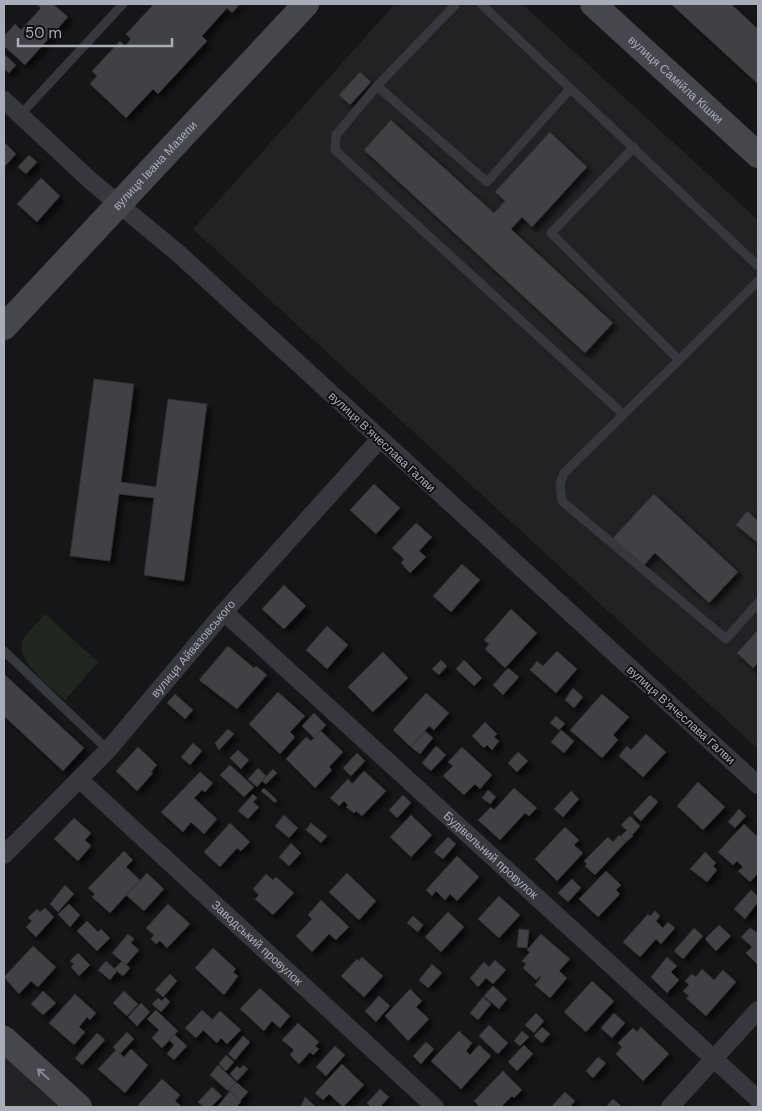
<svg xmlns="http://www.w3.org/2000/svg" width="762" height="1111" font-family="'DM Sans',sans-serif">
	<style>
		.built { fill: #222225 }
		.green { fill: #1e261f }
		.building { fill: #404145; stroke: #303034; filter: url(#shadow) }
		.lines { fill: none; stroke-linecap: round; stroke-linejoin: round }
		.lane { stroke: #37383d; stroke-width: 9 }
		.street { stroke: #37383d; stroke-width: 18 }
		.secondary { stroke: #45474d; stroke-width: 26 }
		.oneway { stroke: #858993 }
		.labels { text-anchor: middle; stroke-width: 4; stroke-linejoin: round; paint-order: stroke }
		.street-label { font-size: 12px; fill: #a8adb8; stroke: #111113 }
	</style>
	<defs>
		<filter id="shadow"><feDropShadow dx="4.5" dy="4.5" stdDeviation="2.5" flood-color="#0009"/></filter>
	</defs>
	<rect width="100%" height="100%" fill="#161618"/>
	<g class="built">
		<path d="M395,4H522L758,220V749L193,229Z"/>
		<path d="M4,1056L59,1107H4Z"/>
	</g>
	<path class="green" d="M45,614L98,662L65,700C51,687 11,658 24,638C30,629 39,622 45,614Z"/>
	<g class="building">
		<path d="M36,4H53L68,17L25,65L4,46V36L15,24L21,30L41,8Z"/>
		<path d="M154,4H240L232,13L227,8L202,36L207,41L158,94L153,89L126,118L90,84L97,76L92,71L120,41L125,46L131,39L126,34Z"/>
		<path d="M671,4H731L758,29V84Z"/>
		<path d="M4,54L16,65L9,73L4,69Z"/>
		<path d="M360,72L371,82L350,105L339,95Z"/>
		<path d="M391,120L494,213L505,201L495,192L550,132L587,167L532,227L522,217L511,229L613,323L585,353L364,150Z"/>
		<path d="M4,142L16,154L4,167Z"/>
		<path d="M29,155L37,162L26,174L18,167Z"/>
		<path d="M41,178L60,196L37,222L17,204Z"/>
		<path d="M94,379L134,384L121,482L156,487L168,399L207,404L184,581L144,575L154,498L119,494L110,561L70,556Z"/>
		<path d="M374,484L400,508L376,534L350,510Z"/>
		<path d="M654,494L738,572L709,603L655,553L643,566L613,538Z"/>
		<path d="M747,511L758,521V543L736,525Z"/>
		<path d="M416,523L432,537L419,551L426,557L410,573L401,563L404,559L392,548Z"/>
		<path d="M462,564L480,580L451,612L433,596Z"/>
		<path d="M284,585L306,606L284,629L262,609Z"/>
		<path d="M511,609L537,633L505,668L485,649L489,644L484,640Z"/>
		<path d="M327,626L348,645L327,669L306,650Z"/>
		<path d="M758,630V663L753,668L737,653Z"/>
		<path d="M228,646L254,668L256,666L267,675L237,709L199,680Z"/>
		<path d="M557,651L577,669L556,693L530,670L537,661L543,666Z"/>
		<path d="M383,652L408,678L373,712L348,687Z"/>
		<path d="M441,660L447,666L439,675L432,669Z"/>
		<path d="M464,660L482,678L474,686L456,669Z"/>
		<path d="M508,668L519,677L503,695L493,685Z"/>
		<path d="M4,674L84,748L63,771L4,716Z"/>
		<path d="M573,688L583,697L574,708L565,700Z"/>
		<path d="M278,692L305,716L290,732L295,737L280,754L249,724Z"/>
		<path d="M426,693L449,713L434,730L429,726L411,747L393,730Z"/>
		<path d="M175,694L193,710L185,719L167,703Z"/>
		<path d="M602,694L629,717L613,735L618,740L602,758L570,730Z"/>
		<path d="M314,713L326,725L314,738L302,726Z"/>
		<path d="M556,716L565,724L559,730L550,723Z"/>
		<path d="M485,722L497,734L494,737L499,741L492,750L487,745L484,748L472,736Z"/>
		<path d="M228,729L234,734L219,750L215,743Z"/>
		<path d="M561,730L574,741L564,753L551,742Z"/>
		<path d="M321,731L343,752L329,767L332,770L315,788L286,759L306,737L311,741Z"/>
		<path d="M425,731L433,738L420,754L411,747Z"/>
		<path d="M646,734L666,752L643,777L619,756L627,746L631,750Z"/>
		<path d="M193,743L202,751L190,765L181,757Z"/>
		<path d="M436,746L446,755L431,771L422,763Z"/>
		<path d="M138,747L157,765L151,772L153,773L137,791L116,771Z"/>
		<path d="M462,747L492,775L480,789L475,784L464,795L443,776L453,766L448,762Z"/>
		<path d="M238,750L249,760L241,769L230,758Z"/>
		<path d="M518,752L528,761L517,772L508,763Z"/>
		<path d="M357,753L365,761L351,776L343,768Z"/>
		<path d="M230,765L254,787L244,797L220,775Z"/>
		<path d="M258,768L266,776L257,787L248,779Z"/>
		<path d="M273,769L277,773L266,784L262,781Z"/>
		<path d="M364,771L386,791L362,816L356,811L354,813L346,807L348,805L344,801L339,806L330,798L348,779L352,784Z"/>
		<path d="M200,772L213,783L205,792L202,790L194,798L217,819L204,834L191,822L183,832L161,812Z"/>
		<path d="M698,782L725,807L703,830L677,806Z"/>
		<path d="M264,788L277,800L275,803L261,791Z"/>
		<path d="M514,788L537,808L529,816L525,813L500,840L478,820L491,807L494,810Z"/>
		<path d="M488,790L496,797L490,804L482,798Z"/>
		<path d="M571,791L579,799L563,817L554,809Z"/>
		<path d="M253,794L257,798L253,802L259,807L248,819L238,811Z"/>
		<path d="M403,795L411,803L397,818L389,810Z"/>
		<path d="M650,795L658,802L641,821L633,813Z"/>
		<path d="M739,809L746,816L735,828L728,822Z"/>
		<path d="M284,815L298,828L289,838L275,826Z"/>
		<path d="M411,815L432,835L411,857L390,837Z"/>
		<path d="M630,816L640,826L632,835L621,825Z"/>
		<path d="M74,818L91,833L85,840L91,846L78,861L54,839Z"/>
		<path d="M230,823L250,842L241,851L237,848L220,867L204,852Z"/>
		<path d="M311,823L327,836L321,843L306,830Z"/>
		<path d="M744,824L758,837V873L750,882L738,871L743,867L737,861L733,865L718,852Z"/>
		<path d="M565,827L579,840L574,845L583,853L557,881L535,859Z"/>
		<path d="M627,830L633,836L626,842L620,837Z"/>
		<path d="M619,835L626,842L595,875L585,866L587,864L584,861L608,837L613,842Z"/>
		<path d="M448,837L456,844L443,859L434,852Z"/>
		<path d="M291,843L301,853L289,866L279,857Z"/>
		<path d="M124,851L133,860L126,867L140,880L110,913L92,897L95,894L88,888Z"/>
		<path d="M705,852L716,863L713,866L717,870L707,882L690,869Z"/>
		<path d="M457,856L479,877L457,901L450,894L445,900L436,891L432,896L426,890Z"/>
		<path d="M606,871L621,885L616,890L620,894L598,917L579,899Z"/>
		<path d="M147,873L164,889L144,911L126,895Z"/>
		<path d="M347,873L376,901L359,920L329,892Z"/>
		<path d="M266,874L273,880L276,877L294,893L273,915L255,899L259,895L253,889Z"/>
		<path d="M572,879L581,888L568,902L558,893Z"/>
		<path d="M65,885L74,894L58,912L50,904Z"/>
		<path d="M751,890L758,897V902L745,919L734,909Z"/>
		<path d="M499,896L520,915L499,938L478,919Z"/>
		<path d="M321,900L349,927L336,940L329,934L312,952L296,936L312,919L308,915Z"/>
		<path d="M69,904L80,915L70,927L58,914Z"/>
		<path d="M168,904L190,924L167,948L160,941L156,944L151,939L154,935L146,928Z"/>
		<path d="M45,908L54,917L36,937L26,927L32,921L28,918L37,909L40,912Z"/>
		<path d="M655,911L660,916L656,921L663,928L668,922L675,928L661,944L656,939L640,957L623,942L648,914L650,916Z"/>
		<path d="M448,912L464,927L441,952L425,937Z"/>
		<path d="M413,916L423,925L418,932L407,923Z"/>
		<path d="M87,921L98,932L101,929L110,938L97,951L77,931Z"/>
		<path d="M719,925L731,936L716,951L705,939Z"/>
		<path d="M694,928L703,936L683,959L674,951Z"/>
		<path d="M750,928L758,933V965L746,953L752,947L741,937Z"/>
		<path d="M519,929L529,930L527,948L517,947Z"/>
		<path d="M128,934L134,939L131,943L139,950L126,965L112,953Z"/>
		<path d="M541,934L570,959L559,971L567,978L550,998L535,985L541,977L540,976L536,980L523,968L526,964L522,961L530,952L527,950Z"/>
		<path d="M33,946L56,967L38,987L31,981L19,994L4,977Z"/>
		<path d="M213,948L236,969L233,972L238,976L224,995L195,968Z"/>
		<path d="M78,953L90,965L79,976L71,967L74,964L70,961Z"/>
		<path d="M362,957L383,976L364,997L341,976L357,959L359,961Z"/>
		<path d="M667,957L677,966L671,972L679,980L667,993L651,977Z"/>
		<path d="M495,960L506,970L493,984L486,978L478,987L470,978L484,962L489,967Z"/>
		<path d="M106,961L117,971L110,980L98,970Z"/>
		<path d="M122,961L130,968L123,976L114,969Z"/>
		<path d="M432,964L442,973L428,988L419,980Z"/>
		<path d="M702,969L714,980L723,970L736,982L706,1016L686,998L689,996L683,991L689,985L685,981L692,974L696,977Z"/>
		<path d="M170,974L177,981L163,997L155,990Z"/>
		<path d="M592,981L614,1001L586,1032L564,1012Z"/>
		<path d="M493,986L507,999L499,1009L484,996Z"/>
		<path d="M260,988L290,1016L280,1028L272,1021L264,1031L240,1009Z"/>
		<path d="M410,989L422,1001L416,1007L429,1019L408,1041L385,1016Z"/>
		<path d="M43,991L56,1003L43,1015L31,1004Z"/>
		<path d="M124,991L138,1004L127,1016L113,1003Z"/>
		<path d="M75,994L96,1013L90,1020L87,1017L79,1027L85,1032L74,1045L49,1023Z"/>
		<path d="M379,996L390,1006L376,1022L365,1011Z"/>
		<path d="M165,997L170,1002L161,1012L152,1004L158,998L162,1001Z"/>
		<path d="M483,997L491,1004L478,1020L470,1013Z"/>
		<path d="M141,1003L150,1012L137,1026L128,1017Z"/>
		<path d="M156,1010L178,1031L162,1048L152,1038L159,1030L147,1019Z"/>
		<path d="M202,1010L213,1020L196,1038L185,1028Z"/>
		<path d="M220,1011L241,1030L227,1044L221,1038L217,1043L203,1030Z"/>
		<path d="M536,1013L544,1021L534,1033L525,1025Z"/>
		<path d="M614,1013L625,1023L612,1038L601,1028Z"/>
		<path d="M298,1023L319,1042L315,1046L319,1049L313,1055L310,1052L299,1064L290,1055L294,1050L282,1040Z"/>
		<path d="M489,1025L508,1043L498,1054L479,1036Z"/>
		<path d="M542,1027L550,1034L542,1043L534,1036Z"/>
		<path d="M641,1027L669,1054L643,1081L616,1054L622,1047L618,1043L633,1028L637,1032Z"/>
		<path d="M459,1031L472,1043L466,1051L470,1055L479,1045L491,1056L461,1089L431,1061Z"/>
		<path d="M522,1031L529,1037L520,1046L514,1041Z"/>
		<path d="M127,1032L134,1039L120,1054L113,1047Z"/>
		<path d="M97,1033L105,1040L82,1065L75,1058Z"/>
		<path d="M174,1034L187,1046L174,1060L167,1054L174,1045L169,1040Z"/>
		<path d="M243,1036L250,1042L235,1060L228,1054Z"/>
		<path d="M426,1042L434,1049L421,1064L413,1056Z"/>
		<path d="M524,1045L533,1054L517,1071L508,1062Z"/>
		<path d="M335,1046L345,1055L326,1076L316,1067Z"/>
		<path d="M131,1049L148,1065L125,1093L98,1069L116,1050L124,1057Z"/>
		<path d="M226,1055L234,1062L226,1071L219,1064Z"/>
		<path d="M598,1057L606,1063L593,1078L586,1071Z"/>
		<path d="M342,1064L364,1085L343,1107L329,1094L323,1100L315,1093Z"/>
		<path d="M218,1065L236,1082L228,1091L210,1075Z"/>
		<path d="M243,1065L248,1069L237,1081L230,1074L237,1066L240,1069Z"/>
		<path d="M503,1071L522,1090L514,1098L512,1096L501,1107H480L474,1101Z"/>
		<path d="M162,1079L180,1095L175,1101L182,1107H141L138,1105Z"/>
		<path d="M236,1082L248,1092L240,1101L229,1090Z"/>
		<path d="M212,1087L222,1096L211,1107H204L198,1102Z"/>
		<path d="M380,1089L389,1097L380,1107H371L367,1103Z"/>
		<path d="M230,1091L241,1102L236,1107H217Z"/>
		<path d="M565,1092L575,1101L570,1107H551Z"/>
		<path d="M305,1097L316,1107H301Z"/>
		<path d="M613,1099L622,1107H606Z"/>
	</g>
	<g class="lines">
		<g class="lane">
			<path d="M456,4L377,86L336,135L335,150L623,414"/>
			<path d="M481,4L758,266"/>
			<path d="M377,86L487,182L570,89"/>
			<path d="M20,115L123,4"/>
			<path d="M634,147L551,233L679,360L564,473L560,484L562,501L726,639L758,603"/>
			<path d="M679,360L758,281"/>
			<path d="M4,651L108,750"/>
		</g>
		<g class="street">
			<path d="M4,100L92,182L179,254L758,785"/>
			<path id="s1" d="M224,612L758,1099"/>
			<path id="s2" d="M79,779L435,1107"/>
			<path id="s3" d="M4,855L108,750L224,612L379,440"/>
			<path d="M670,1107L758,1010"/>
		</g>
		<g class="secondary">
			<path id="s4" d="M593,4L758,155"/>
			<path id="s5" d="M4,327L306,4"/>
			<path d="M4,1039L79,1107"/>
		</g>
	</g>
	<defs><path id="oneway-shaft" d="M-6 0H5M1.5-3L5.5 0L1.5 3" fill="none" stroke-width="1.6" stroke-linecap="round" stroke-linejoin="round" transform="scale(1.25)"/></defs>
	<use class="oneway" href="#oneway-shaft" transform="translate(43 1074) rotate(-138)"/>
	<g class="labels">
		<g class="street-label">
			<text dy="4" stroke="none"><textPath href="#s4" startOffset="112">вулиця Самійла Кішки</textPath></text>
			<text dy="4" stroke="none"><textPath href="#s5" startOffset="221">вулиця Івана Мазепи</textPath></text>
			<text transform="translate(382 442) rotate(43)" y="4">вулиця Вʼячеслава Галви</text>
			<text dy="4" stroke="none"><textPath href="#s3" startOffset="280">вулиця Айвазовського</textPath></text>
			<text transform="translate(681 715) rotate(42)" y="4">вулиця Вʼячеслава Галви</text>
			<text dy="4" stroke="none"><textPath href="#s1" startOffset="361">Будівельний провулок</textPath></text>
			<text dy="4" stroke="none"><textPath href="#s2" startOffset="242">Заводський провулок</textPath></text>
		</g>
	</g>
	<rect width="762" height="1111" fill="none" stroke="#a8adb8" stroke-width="10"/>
	<path d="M18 38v8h154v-8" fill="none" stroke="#a8adb8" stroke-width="2.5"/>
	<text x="25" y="38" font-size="15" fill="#a8adb8" stroke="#111113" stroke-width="4" paint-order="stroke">50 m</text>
</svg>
